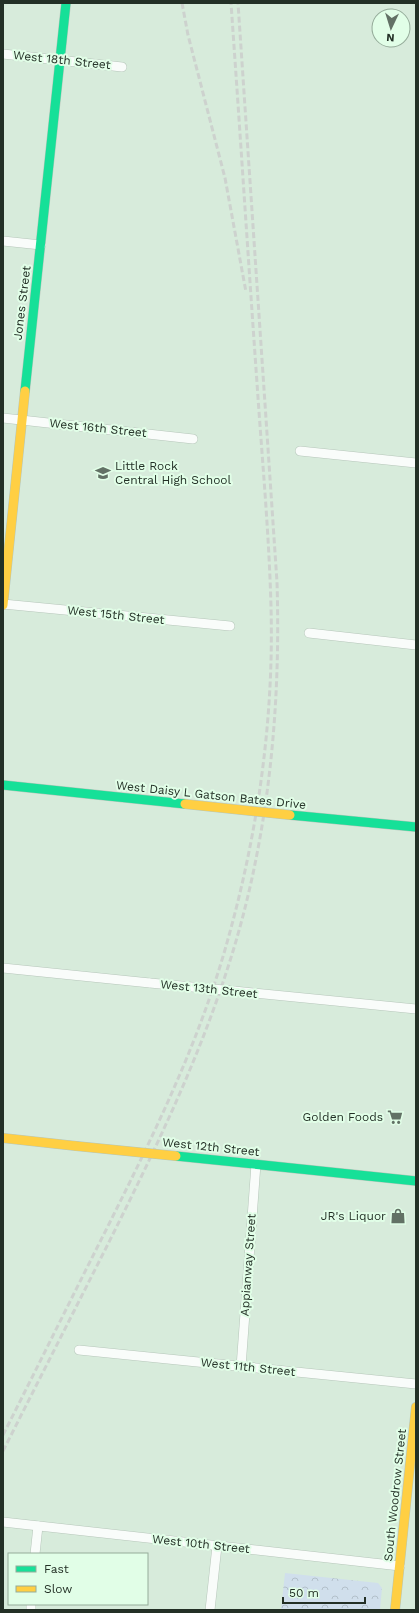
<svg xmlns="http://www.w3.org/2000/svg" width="419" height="1613" font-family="'Work Sans',sans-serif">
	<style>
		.park { fill: url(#park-crowns) }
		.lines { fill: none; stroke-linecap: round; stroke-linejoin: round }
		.street-casing { stroke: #b6c6ba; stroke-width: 10 }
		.fast-casing { stroke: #b6c6ba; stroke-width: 10 }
		.slow-casing { stroke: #b6c6ba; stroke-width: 10 }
		.street { stroke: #f9fcfa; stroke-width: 9 }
		.fast { stroke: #16e098; stroke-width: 9 }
		.slow { stroke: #ffcf43; stroke-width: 9 }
		.rail { stroke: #cdd2ce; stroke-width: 3; stroke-dasharray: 6 3; stroke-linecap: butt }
		.street-bridge-casing { stroke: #b6c6ba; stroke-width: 10; stroke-linecap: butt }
		.slow-bridge-casing { stroke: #b6c6ba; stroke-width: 10; stroke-linecap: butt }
		.street-bridge { stroke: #f9fcfa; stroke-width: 9 }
		.slow-bridge { stroke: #ffcf43; stroke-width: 9 }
		.labels { text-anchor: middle; stroke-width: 4; stroke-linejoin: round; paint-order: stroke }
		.street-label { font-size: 12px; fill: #233026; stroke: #e1fee7 }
		.poi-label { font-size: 12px; fill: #233026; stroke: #e1fee7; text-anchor: end }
	</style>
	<defs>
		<pattern id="park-crowns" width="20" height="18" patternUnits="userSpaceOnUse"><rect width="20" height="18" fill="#d0dfec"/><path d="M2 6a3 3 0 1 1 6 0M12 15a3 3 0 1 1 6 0" fill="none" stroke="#b2c0ca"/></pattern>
	</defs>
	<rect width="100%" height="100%" fill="#d7ebdb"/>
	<path class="park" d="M285,1573L378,1583L382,1588L380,1610H281Z"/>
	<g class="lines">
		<g class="street-casing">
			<g id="street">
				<path d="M3,54L122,67"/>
				<path d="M3,241L41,245"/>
				<path d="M3,418L193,439"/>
				<path d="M300,451L416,463"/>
				<path d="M3,604L230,626"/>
				<path d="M309,633L416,645"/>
				<path d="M3,968L150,983"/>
				<path d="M234,991L416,1009"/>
				<path d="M79,1350L416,1384"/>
				<path d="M241,1367L256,1164"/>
				<path d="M3,1522L400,1566"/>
				<path d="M35,1554L38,1526"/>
				<path d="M31,1610V1604"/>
				<path d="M210,1610L217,1546"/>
			</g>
		</g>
		<g class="fast-casing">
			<g id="fast">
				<path d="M25,391L66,3"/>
				<path d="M3,785L185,804"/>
				<path d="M290,815L416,827"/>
				<path d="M176,1156L416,1181"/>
			</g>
		</g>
		<g class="slow-casing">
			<g id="slow">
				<path d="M3,605L25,391"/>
				<path d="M3,1138L76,1146"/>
				<path d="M395,1610L416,1407"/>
			</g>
		</g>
		<use href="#street" class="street"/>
		<use href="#fast" class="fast"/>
		<use href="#slow" class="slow"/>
		<g class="rail">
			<path d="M182,3L188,35L225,178L246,292"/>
			<path d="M3,1435C38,1366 72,1297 107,1228C154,1134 200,1041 228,939C258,832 274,718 271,607C269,532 262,458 257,383C248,256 240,130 231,3"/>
			<path d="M3,1451C38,1382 73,1313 108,1244C153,1154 197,1064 228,967C268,844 281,711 277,582L238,3"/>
		</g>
		<g class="street-bridge-casing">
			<path id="street-bridge" d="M150,983L234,991"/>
		</g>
		<g class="slow-bridge-casing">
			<g id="slow-bridge">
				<path d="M185,804L290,815"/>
				<path d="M76,1146L176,1156"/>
			</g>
		</g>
		<use href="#street-bridge" class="street-bridge"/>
		<use href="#slow-bridge" class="slow-bridge"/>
	</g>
	<defs>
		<g id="school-bare" transform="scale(1.2)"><path d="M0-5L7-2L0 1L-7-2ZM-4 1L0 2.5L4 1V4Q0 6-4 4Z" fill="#627165" stroke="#e1fee7" stroke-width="2.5" paint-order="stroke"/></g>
		<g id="supermarket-bare" transform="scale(1.2)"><path d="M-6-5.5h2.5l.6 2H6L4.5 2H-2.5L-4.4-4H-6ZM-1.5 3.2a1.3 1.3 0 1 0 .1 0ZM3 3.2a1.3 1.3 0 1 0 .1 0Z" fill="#627165" stroke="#e1fee7" stroke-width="2.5" paint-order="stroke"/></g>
		<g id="shop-bare" transform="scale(1.2)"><path d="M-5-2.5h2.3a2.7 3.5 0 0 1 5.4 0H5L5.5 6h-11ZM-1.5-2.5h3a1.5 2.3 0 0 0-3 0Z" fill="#627165" stroke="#e1fee7" stroke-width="2.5" paint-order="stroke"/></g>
	</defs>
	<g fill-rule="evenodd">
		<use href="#school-bare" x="103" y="473"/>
		<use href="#supermarket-bare" x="395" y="1117"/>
		<use href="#shop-bare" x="398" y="1216"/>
	</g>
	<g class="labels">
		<g class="street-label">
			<text transform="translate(62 60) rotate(6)" y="4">West 18th Street</text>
			<text transform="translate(22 303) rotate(-83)" y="4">Jones Street</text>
			<text transform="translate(98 428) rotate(6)" y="4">West 16th Street</text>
			<text transform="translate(116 615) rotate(6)" y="4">West 15th Street</text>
			<text transform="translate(211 795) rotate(6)" y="4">West Daisy L Gatson Bates Drive</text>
			<text transform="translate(209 989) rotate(6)" y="4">West 13th Street</text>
			<text transform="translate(211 1147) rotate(6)" y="4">West 12th Street</text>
			<text transform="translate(248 1265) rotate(-86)" y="4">Appianway Street</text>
			<text transform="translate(248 1367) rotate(6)" y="4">West 11th Street</text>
			<text transform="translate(395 1495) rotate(-84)" y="4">South Woodrow Street</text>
			<text transform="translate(201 1544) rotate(6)" y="4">West 10th Street</text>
		</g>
		<g class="poi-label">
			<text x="115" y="470" text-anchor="start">Little Rock<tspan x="115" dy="14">Central High School</tspan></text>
			<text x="383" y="1121">Golden Foods</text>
			<text x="386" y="1220">JR's Liquor</text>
		</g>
	</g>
	<rect width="419" height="1613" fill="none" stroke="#233026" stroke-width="8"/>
	<rect x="8" y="1553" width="140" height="52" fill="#e1fee7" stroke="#95ac9a"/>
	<rect x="16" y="1566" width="20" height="6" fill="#16e098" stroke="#95ac9a"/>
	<text x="44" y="1573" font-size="12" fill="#233026">Fast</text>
	<rect x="16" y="1586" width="20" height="6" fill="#ffcf43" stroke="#95ac9a"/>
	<text x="44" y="1593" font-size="12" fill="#233026">Slow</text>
	<g transform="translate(391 28) rotate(184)"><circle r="19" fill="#e1fee7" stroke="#95ac9a"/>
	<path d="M0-3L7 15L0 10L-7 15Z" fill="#627165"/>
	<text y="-6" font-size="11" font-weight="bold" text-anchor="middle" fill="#233026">N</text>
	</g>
	<path d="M283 1597v6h82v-6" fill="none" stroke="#233026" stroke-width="2"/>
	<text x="289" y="1597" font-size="12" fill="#233026" stroke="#e1fee7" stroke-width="3" paint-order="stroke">50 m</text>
</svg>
